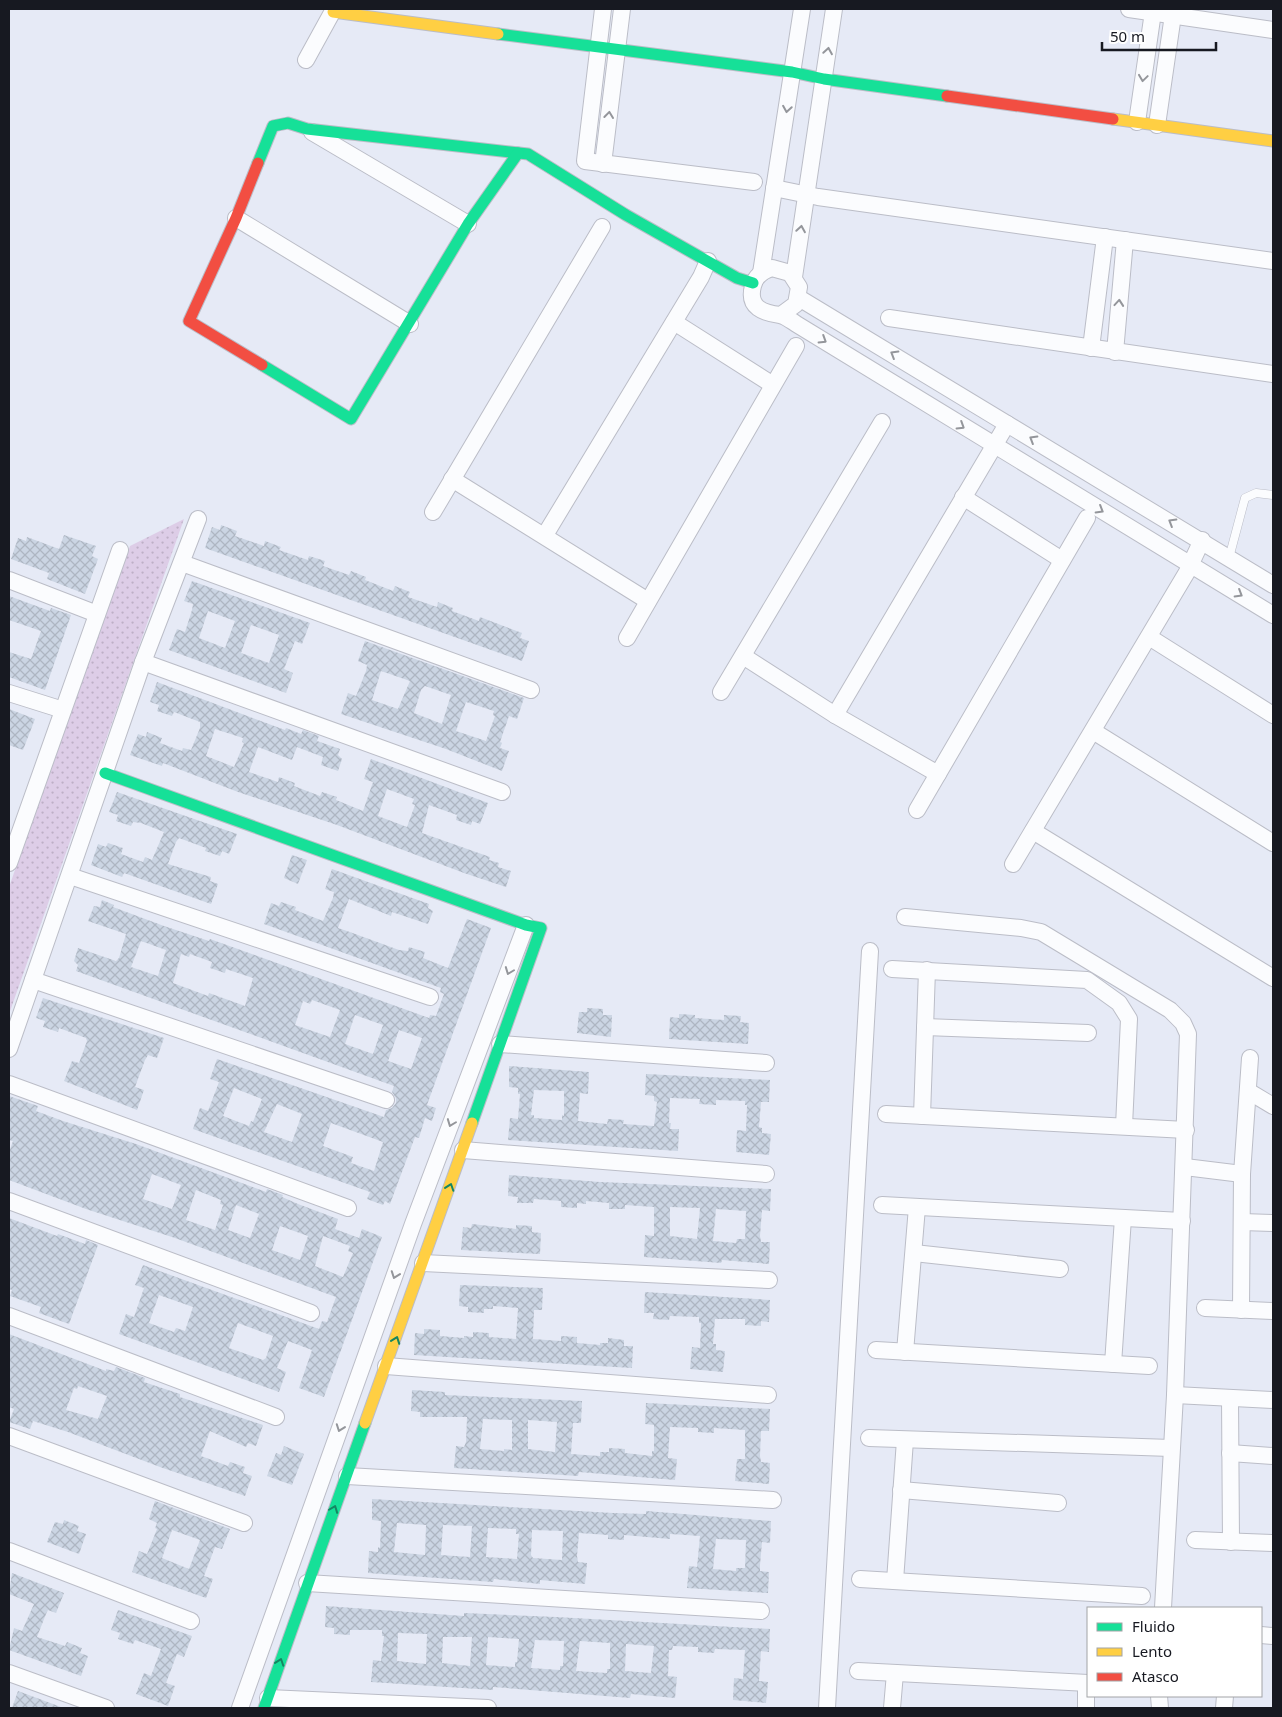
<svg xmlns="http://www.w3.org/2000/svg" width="1282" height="1717" font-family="'Noto Sans',sans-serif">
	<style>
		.park { fill: url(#park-dots) }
		.building { fill: url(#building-cross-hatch); fill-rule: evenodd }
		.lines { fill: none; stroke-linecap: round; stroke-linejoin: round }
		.lane-casing { stroke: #bbbdc7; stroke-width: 9 }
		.street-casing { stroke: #bbbdc7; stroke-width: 18 }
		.fast-casing { stroke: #bbbdc7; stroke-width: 13 }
		.slow-casing { stroke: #bbbdc7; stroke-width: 13 }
		.jam-casing { stroke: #bbbdc7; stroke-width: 13 }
		.lane { stroke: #fbfcfe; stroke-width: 8 }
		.street { stroke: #fbfcfe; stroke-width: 16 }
		.fast { stroke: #16e098; stroke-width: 11 }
		.slow { stroke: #ffcf43; stroke-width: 11 }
		.jam { stroke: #f24e42; stroke-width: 11 }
		.oneway { stroke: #94969b }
		.oneway2 { stroke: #168662 }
	</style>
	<defs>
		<pattern id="park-dots" width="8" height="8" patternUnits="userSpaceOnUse" patternTransform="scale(1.25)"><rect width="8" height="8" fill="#ddcde7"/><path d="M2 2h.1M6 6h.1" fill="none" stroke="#bdafc6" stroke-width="1.8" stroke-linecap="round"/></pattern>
		<pattern id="building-cross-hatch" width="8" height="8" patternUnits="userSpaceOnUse" patternTransform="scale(1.25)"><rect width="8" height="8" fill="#cbd5e3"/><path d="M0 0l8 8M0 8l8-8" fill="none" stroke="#aeb6c2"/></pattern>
	</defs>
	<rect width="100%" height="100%" fill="#e6eaf6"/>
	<path class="park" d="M184,519L9,1014V887L130,546Z"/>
	<g class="building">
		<path d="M221,525L237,531L235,536L264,546L265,541L281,547L279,550L308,560L309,556L325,561L323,566L349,575L351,571L366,577L365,580L393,591L395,586L410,592L408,597L437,607L438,602L453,608L452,611L479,621L480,617L522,633L520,638L529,641L522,661L205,548L212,527L220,530Z"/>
		<path d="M64,535L96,546L92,556L98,559L85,594L47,579L49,573L11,559L18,538L26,541L27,537L59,549Z"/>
		<path d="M192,581L310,623L302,644L295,641L284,669L293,673L286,693L169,650L177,629L185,632L192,610L193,604L184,601ZM208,611L235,621L225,648L199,638ZM251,625L279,635L269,663L241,653Z"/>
		<path d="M9,596L50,611L51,608L71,615L45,690L9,677V652L31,659L41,631L9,620Z"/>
		<path d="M365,641L524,698L517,719L509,716L500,742L502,743L500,748L509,751L502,771L446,749L341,714L348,693L356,696L366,671L367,665L358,661ZM381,671L410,681L398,709L372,700ZM425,686L451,695L442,724L414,713L421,690ZM466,702L494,711L493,715L495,716L486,741L456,731Z"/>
		<path d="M157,682L285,730L286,728L301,734L303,730L319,736L317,741L340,749L338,755L342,759L338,771L321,765L323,757L297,747L292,760L258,747L249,772L278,782L279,777L295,783L294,786L320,796L322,792L337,797L336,800L363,811L373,782L364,779L371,759L488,803L480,824L472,821L471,825L456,820L457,815L429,805L422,833L490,857L489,860L499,863L498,867L511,871L506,887L464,873L337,825L238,792L163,763L162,766L130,755L138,734L146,737L147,732L162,738L160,743L182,751L183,748L191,750L200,728V722L174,712L172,716L157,711L159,705L150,702ZM215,729L243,738L242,742L244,743L234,767L206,756ZM387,789L414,799L412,804L415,805L407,827L378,816Z"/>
		<path d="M9,709L35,719L23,750L9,745Z"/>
		<path d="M117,792L237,834L229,854L222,851L220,856L205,851L206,848L179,838L176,842L168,864L211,877L210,881L218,884L211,904L124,873L122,877L91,865L98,844L106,847L108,843L123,848L121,854L143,862L145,857L152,860L164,832L141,823L133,822L131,826L116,821L118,815L109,812Z"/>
		<path d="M292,855L307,860L298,884L284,878Z"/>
		<path d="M332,869L429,904L428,908L433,911L428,924L392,912L391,916L349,899L338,928L347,931L399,950L408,951L409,947L425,952L423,958L448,968L467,919L491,928L427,1105L436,1108L432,1121L425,1118L419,1138L415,1137L390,1204L385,1201L383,1205L367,1199L370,1192L193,1129L200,1108L208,1111L219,1082L210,1079L217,1059L384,1117L386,1110L392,1108L396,1103V1098L392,1092L394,1086L76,971L78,965L74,961L78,948L116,961L119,958L126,934L88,921L94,906L100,907L102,900L114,905L113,907L164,926L209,941L210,939L429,1018L430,1015L436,1016L444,994L440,992L441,988L264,924L271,903L279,906L281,902L296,907L295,910L323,921L333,898L334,892L325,889ZM141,941L166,950L158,976L131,967ZM181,954L189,957L190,954L212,962L210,968L225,973L226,969L253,978L245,1006L209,993L208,996L173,983ZM312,1000L340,1010L330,1037L295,1025L303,1001L310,1004ZM355,1015L383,1025L373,1054L345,1044ZM399,1030L422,1038L411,1069L388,1061ZM234,1088L262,1099L253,1122L251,1121L249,1126L223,1116ZM277,1104L302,1114L292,1142L264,1132ZM331,1123L383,1142L374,1171L351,1163L353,1157L323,1146Z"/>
		<path d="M43,998L164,1038L157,1058L148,1055L145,1060L135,1087L144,1090L137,1110L64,1081L72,1061L79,1063L87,1041L86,1038L59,1028L58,1032L43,1027L45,1021L36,1018Z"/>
		<path d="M587,1008L603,1009V1015H612L611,1037L577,1033L579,1012H587Z"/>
		<path d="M679,1014L695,1015V1018L724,1020V1015L741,1016L740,1022L749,1023L748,1044L669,1039L670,1017L679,1018Z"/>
		<path d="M509,1066L589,1072L588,1094L580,1093L578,1121L607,1124L608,1119L624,1120L623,1124L654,1126L657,1102L654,1101V1096L645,1095L646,1074L770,1080L769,1102H761L759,1127L762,1128V1133L771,1134L769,1155L736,1152L737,1130L746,1131L747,1105H745V1101L716,1100V1105L699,1104L700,1099L670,1098L669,1123H671L670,1129H679L678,1151L508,1140L510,1118L518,1119L520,1094H518V1088L509,1087ZM534,1090L564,1091V1116L562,1115V1120L534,1118V1115H531Z"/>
		<path d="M9,1096L38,1106L36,1111L63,1121L136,1144L266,1192L267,1189L283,1195L282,1197L298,1204L338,1219L335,1229L359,1238L362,1229L382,1237L324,1397L299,1388L312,1350L288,1341L277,1368L286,1372L279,1392L119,1334L126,1314L134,1317L144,1288L135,1285L143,1265L319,1329L322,1321L327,1322L336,1297L175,1238L86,1209L9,1180V1152L13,1141L9,1140ZM152,1174L181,1185L172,1209L143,1199ZM196,1190L221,1200L220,1204L223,1205L215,1230L186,1220ZM236,1205L259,1214L250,1238L228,1230ZM280,1226L308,1236L300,1260L272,1250ZM323,1236L350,1246L348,1251L353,1253L343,1277L315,1266ZM159,1295L193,1307L185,1331L176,1328L174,1332L149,1323ZM238,1323L273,1336L266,1358L263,1360L229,1348Z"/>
		<path d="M509,1175L600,1182L771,1189L770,1211L762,1210L760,1236L761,1242H770L769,1264L722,1260L721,1263L644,1257L645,1235L654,1236V1207L625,1205V1209H609V1203L586,1201V1204L577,1203V1208L561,1207V1201L534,1199L533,1203H517L518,1197L508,1196ZM670,1207L700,1208L697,1239L670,1236ZM716,1209L746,1211L745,1239H737L736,1243L713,1241Z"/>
		<path d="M9,1218L57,1236L58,1234L85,1244L86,1240L98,1245L69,1324L39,1313L41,1307L10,1296L12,1290L9,1289Z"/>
		<path d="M472,1224L516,1229V1225L532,1226V1232L541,1233L540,1254L461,1250L463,1227L471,1228Z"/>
		<path d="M460,1285L543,1288L542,1310H534L533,1339L561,1341V1336L577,1337V1343L600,1345V1343H608V1338L624,1340V1346H633L632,1368L414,1355L415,1333L424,1334V1329L440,1330V1336L464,1338V1336L473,1337V1332L489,1333V1337L516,1339L518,1308L493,1306V1309H484V1313L468,1312V1307L459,1306Z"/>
		<path d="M645,1292L770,1300L769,1322L761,1321V1326L745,1325V1319H715L713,1344H716V1350L725,1351L723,1372L690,1369L692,1347L700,1348L701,1323H699V1317L670,1316L669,1320L653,1319L654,1313H644Z"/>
		<path d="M9,1334L106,1371V1369L114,1371L116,1367L145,1378L144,1382L180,1394V1397L263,1425L256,1446L248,1443L246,1447L210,1431L201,1456L228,1466L230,1462L245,1467L243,1473L252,1476L245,1496L160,1467L68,1432L33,1421L30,1429L9,1422L14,1409L9,1407ZM78,1386L107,1396L98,1419L66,1410L74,1388L77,1389Z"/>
		<path d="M412,1390L445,1392V1395L582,1401L581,1423H573L571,1454L600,1456V1452H609V1448L625,1449V1453L652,1456V1451H654V1425L645,1424L646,1403L770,1409L769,1431H761L760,1456L761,1462L770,1463L769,1484L735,1481L737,1459H745V1430L714,1428V1433L698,1432V1428L670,1427L668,1458L677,1459L675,1480L579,1472L578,1476L454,1468L456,1446L464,1447L466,1442L467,1417H420V1412L411,1411ZM483,1419L512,1420V1450L504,1449V1451L480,1449ZM528,1420L557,1422L555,1452L528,1449Z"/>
		<path d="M284,1446L304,1454L292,1485L267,1476L276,1453L281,1455Z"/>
		<path d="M372,1499L613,1513L646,1514V1511L771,1521L770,1543L762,1542L760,1565V1571L769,1572L768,1593L687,1588L689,1566L697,1567L700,1536L670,1534V1539L624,1535V1540L608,1539V1535L579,1533L577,1556L578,1562L587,1563L585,1584L540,1580V1584L494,1579L493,1582L368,1573L369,1551L378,1552V1547L380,1548L381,1521L372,1520ZM397,1523L426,1525L425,1555L394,1552ZM443,1525L472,1526L470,1557L441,1555ZM488,1528L516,1529V1534H519L517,1559L486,1557ZM532,1530L563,1531L562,1560L533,1558L531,1555ZM716,1539L746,1540L745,1568H736V1571L713,1569Z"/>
		<path d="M155,1501L230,1529L222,1549L215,1547L204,1576L213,1579L206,1598L132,1572L139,1551L147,1554L157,1529L155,1528L157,1523L149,1519ZM172,1530L200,1540L189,1569L162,1558Z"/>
		<path d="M64,1520L79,1526L77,1531L86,1534L79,1554L47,1542L55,1522L63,1524Z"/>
		<path d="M12,1573L64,1593L56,1613L48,1610L46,1614L37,1637L65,1646L67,1642L82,1648L80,1653L88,1656L81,1676L9,1650L14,1628L22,1631L34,1604L9,1594Z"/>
		<path d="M326,1606L464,1616V1613L556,1617L770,1629L769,1652L761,1651L759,1681L768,1682L766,1703L733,1700L734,1678L743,1679L745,1650L715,1649L714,1653L698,1652V1647L673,1646L672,1650H669L668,1676L677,1677L675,1698L631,1694L630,1698L493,1687V1690L371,1682L373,1660L381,1661L384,1636H382V1630H350V1635L334,1634V1628L325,1627ZM398,1633L427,1634L426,1664L397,1661ZM443,1637H472L470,1666L442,1663ZM488,1637L519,1639L517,1662H515V1667L486,1665ZM535,1640L564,1641L563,1666H560V1670L531,1668ZM580,1641L610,1643V1669H607V1673L576,1671ZM626,1644L654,1646L651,1673L625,1671Z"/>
		<path d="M118,1610L192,1636L184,1657L177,1654L166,1683L175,1686L168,1706L136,1694L144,1673L151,1676L161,1649L135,1640L133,1644L118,1639L120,1633L111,1630Z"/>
		<path d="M18,1691L61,1707V1708H12Z"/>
	</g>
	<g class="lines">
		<g class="lane-casing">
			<path id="lane" d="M1229,558L1245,498L1256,493L1273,495"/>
		</g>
		<g class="street-casing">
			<g id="street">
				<path d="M603,9L585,161L754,182"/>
				<path d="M1129,9L1273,30"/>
				<path d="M306,60L334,9"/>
				<path d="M1137,122L1153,12"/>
				<path d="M1157,125L1173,15"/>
				<path d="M312,132L468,224"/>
				<path d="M603,164L622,9"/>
				<path d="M774,188L818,197L1273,261"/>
				<path d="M236,218L410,324"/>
				<path d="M761,273L802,9"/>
				<path d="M794,277L834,9"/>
				<path d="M799,298L1273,585"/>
				<path d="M781,315L796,304L799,287L790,273L772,268C763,271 755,276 753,286C747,308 764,313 780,315C786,316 793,322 798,325L1273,615"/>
				<path d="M889,318L1273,374"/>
				<path d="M674,322L773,385"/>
				<path d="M1091,348L1105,237"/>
				<path d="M1115,352L1125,240"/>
				<path d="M452,479L648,601"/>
				<path d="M963,497L1062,560"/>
				<path d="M433,512L602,227"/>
				<path d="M545,535L701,277L708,261"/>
				<path d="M182,563L531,690"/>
				<path d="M9,580L97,614"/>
				<path d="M1149,637L1273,715"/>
				<path d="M627,638L796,346"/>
				<path d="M743,656L835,715L938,774"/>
				<path d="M143,662L502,792"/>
				<path d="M721,692L882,422"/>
				<path d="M9,693L63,710"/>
				<path d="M835,715L1007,424"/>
				<path d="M1093,731L1273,843"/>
				<path d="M917,810L1087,518"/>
				<path d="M1033,831L1273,978"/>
				<path d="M9,863L120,550"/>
				<path d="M1013,864L1187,572L1202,540"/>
				<path d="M70,876L430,997"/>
				<path d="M905,917L1021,928L1041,932L1170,1010L1183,1023L1188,1034L1175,1395L1163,1608"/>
				<path d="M892,969L1087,980L1119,1003L1129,1019L1124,1126"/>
				<path d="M33,980L386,1100"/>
				<path d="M925,1027L1088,1033"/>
				<path d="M500,1044L766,1063"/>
				<path d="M9,1049L143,662L198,519"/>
				<path d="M9,1084L348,1208"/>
				<path d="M1248,1091L1273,1106"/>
				<path d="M886,1114L1186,1130"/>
				<path d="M922,1116L927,970"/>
				<path d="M463,1150L766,1174"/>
				<path d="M1185,1167L1242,1174"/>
				<path d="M9,1201L311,1313"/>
				<path d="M882,1205L1182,1221"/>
				<path d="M1242,1222L1273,1223"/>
				<path d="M914,1253L1060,1269"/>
				<path d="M423,1263L769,1280"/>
				<path d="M1205,1308L1273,1311"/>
				<path d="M1241,1310L1242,1174L1250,1058"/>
				<path d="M9,1316L276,1417"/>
				<path d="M876,1350L1149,1366"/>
				<path d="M905,1352L917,1207"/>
				<path d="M1113,1364L1123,1218"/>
				<path d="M386,1366L768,1395"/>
				<path d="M1175,1395L1273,1400"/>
				<path d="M1230,1398L1231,1542"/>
				<path d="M9,1436L244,1523"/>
				<path d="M869,1438L1171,1448"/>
				<path d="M1230,1453L1273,1456"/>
				<path d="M347,1476L773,1500"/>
				<path d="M901,1490L1058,1503"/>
				<path d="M1195,1540L1273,1543"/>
				<path d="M9,1551L191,1621"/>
				<path d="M860,1579L1142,1596"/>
				<path d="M895,1581L905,1440"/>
				<path d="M307,1583L761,1611"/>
				<path d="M1261,1635L1273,1636"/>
				<path d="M858,1671L1088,1683"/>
				<path d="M9,1673L106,1708"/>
				<path d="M1086,1683V1708"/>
				<path d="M1159,1696L1160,1708"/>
				<path d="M268,1698L488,1708"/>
				<path d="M240,1708L413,1224L526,925"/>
				<path d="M827,1708L870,951"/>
				<path d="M892,1708L895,1673"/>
				<path d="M1224,1708L1225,1696"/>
			</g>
		</g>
		<g class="fast-casing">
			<g id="fast">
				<path d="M498,34L792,72L824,79L947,96"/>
				<path d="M258,163L273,126L288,123L307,129L528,154L626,215L737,278L753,283"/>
				<path d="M262,365L351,419L468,224L518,153"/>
				<path d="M105,773L526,925L541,928L472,1123"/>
				<path d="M264,1708L365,1423"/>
			</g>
		</g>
		<g class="slow-casing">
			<g id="slow">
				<path d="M333,12L498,34"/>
				<path d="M1113,119L1273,141"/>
				<path d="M365,1423L472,1123"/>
			</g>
		</g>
		<g class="jam-casing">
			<g id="jam">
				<path d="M947,96L1113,119"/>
				<path d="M258,163L236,218L189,321L262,365"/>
			</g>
		</g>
		<use href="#lane" class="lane"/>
		<use href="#street" class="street"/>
		<use href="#fast" class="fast"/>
		<use href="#slow" class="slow"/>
		<use href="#jam" class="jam"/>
	</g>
	<defs><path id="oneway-chevron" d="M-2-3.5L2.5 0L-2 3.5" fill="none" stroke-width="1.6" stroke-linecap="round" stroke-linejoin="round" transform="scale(1.25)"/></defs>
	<g class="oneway">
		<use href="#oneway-chevron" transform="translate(828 51) rotate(-81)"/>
		<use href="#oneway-chevron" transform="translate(1143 78) rotate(98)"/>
		<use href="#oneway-chevron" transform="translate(787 109) rotate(99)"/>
		<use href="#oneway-chevron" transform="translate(609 115) rotate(-83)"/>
		<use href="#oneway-chevron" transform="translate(801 229) rotate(-81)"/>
		<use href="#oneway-chevron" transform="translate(1119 303) rotate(-85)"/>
		<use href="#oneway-chevron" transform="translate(823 340) rotate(32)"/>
		<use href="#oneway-chevron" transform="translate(894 354) rotate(-149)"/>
		<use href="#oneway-chevron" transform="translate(961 426) rotate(32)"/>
		<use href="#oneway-chevron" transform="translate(1033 439) rotate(-149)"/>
		<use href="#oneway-chevron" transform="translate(1100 510) rotate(31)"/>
		<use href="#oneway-chevron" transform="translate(1172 522) rotate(-149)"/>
		<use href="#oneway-chevron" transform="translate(1239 594) rotate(31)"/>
		<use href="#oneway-chevron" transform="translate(509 971) rotate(111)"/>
		<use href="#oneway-chevron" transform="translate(451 1123) rotate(111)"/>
		<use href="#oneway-chevron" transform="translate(395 1275) rotate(110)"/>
		<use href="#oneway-chevron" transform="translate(340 1428) rotate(110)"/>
	</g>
	<g class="oneway2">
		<use href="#oneway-chevron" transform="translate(450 1187) rotate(-71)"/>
		<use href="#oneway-chevron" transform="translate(396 1340) rotate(-70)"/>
		<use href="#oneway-chevron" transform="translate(334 1509) rotate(-69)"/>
		<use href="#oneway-chevron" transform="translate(280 1662) rotate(-71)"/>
	</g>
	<rect width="1282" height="1717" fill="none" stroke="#171921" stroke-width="20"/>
	<rect x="1087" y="1607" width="175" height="90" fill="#ffffff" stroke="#a2a3a6"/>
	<rect x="1097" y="1623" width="25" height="8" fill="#16e098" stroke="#a2a3a6"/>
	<text x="1132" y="1632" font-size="15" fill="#171921">Fluido</text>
	<rect x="1097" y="1648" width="25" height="8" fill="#ffcf43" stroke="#a2a3a6"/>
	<text x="1132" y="1657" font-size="15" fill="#171921">Lento</text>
	<rect x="1097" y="1673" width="25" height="8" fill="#f24e42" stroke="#a2a3a6"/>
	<text x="1132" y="1682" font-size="15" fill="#171921">Atasco</text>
	<path d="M1102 42v8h114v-8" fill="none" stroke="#171921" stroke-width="2.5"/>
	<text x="1110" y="42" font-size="15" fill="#171921" stroke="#ffffff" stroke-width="4" paint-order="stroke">50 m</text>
</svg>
